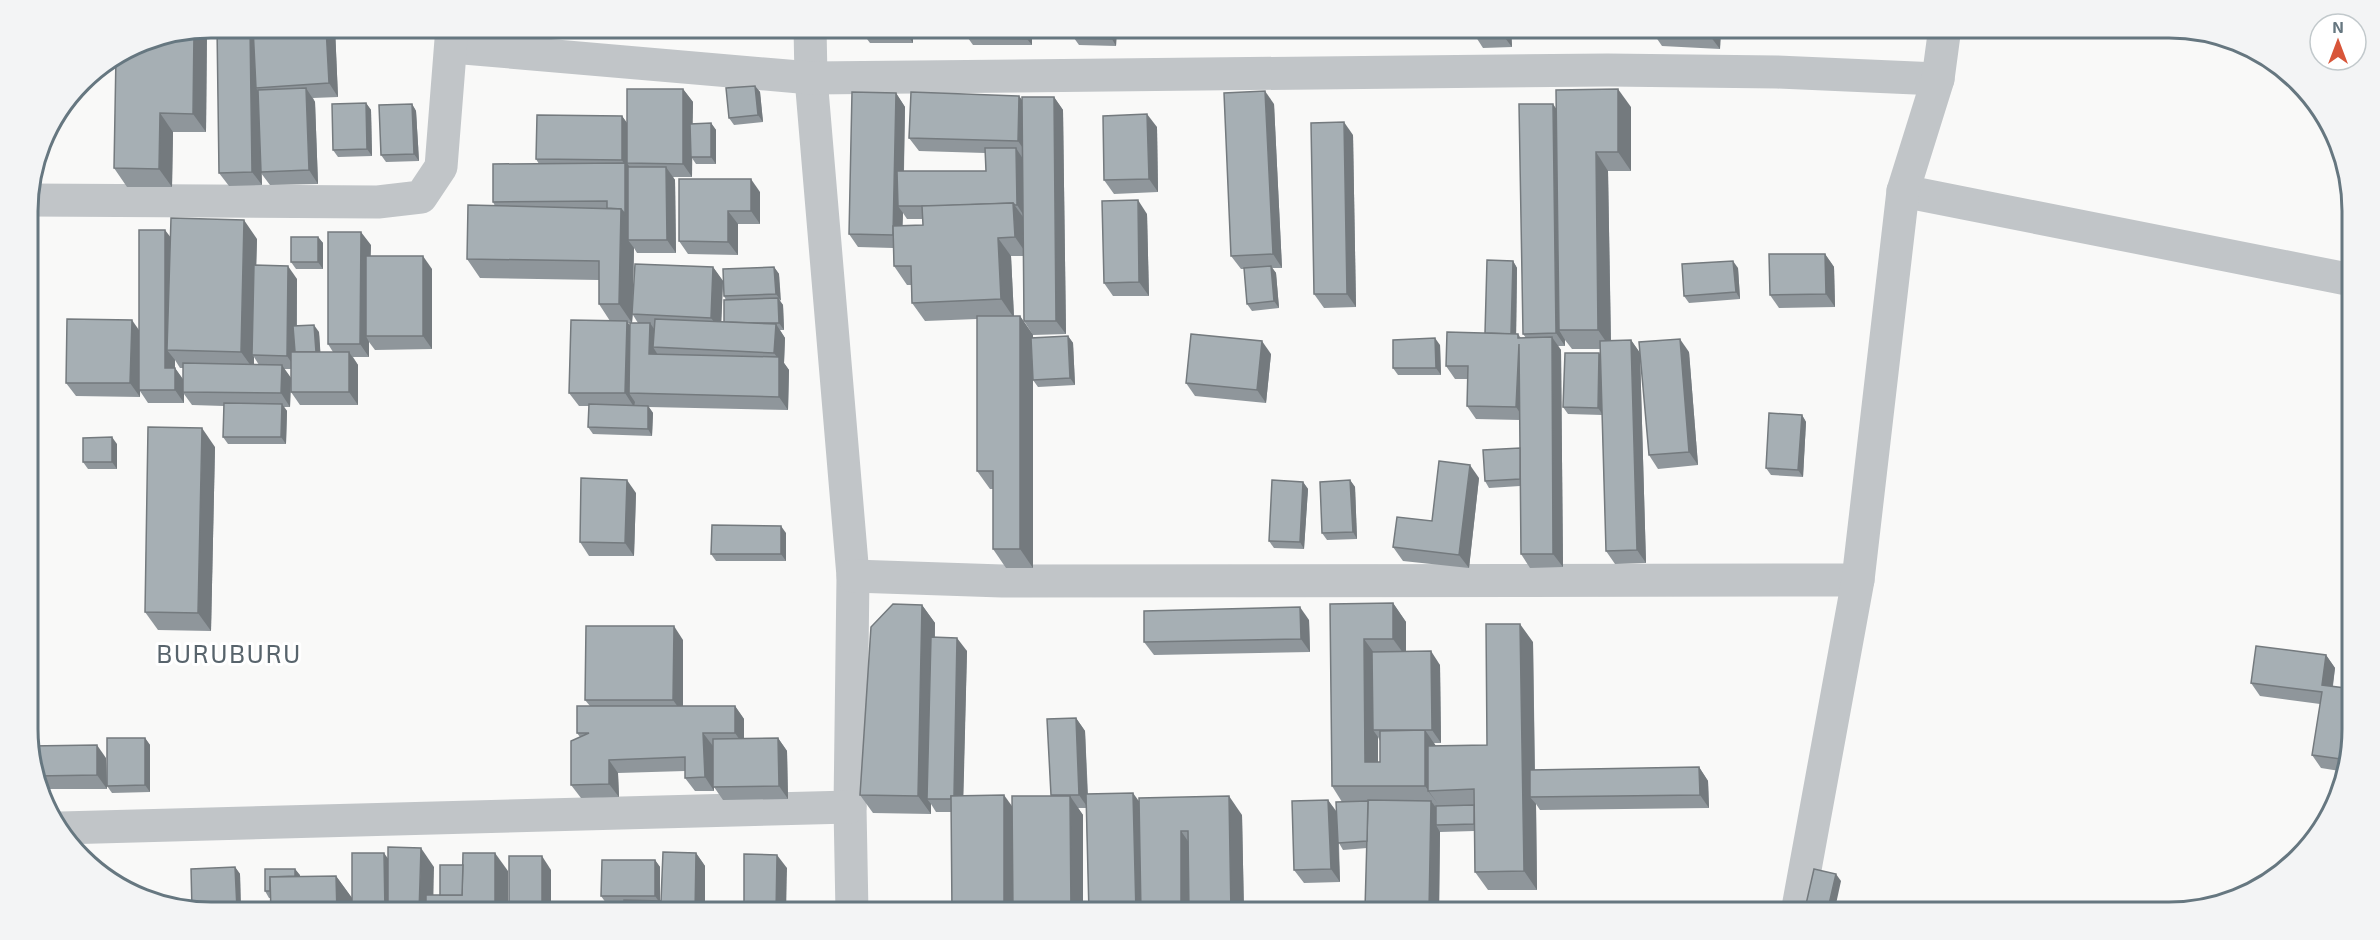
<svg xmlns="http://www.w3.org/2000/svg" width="2380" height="940" font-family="'Exo 2',sans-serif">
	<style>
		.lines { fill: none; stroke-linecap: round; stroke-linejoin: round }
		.minor { stroke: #c1c5c8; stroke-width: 33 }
		.wall { fill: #8f969b; fill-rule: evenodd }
		.shaded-wall { fill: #747a7e }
		.building { fill: #a6afb4; stroke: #747a7e; stroke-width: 1.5 }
		.labels { text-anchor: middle; stroke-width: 6; stroke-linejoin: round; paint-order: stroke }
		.quarter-label { font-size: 26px; letter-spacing: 1.5px; fill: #58646c; stroke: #fff }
		.rim { fill: none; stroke: #667780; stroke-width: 3 }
	</style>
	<rect width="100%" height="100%" fill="#f9f9f8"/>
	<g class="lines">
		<g class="minor">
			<path d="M810,27L811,78L853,576L850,807L852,913"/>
			<path d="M452,47L811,78L1608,70L1777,72L1938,79"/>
			<path d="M1903,191L2352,280"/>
			<path d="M27,200L378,202L421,197L441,167L452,27"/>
			<path d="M853,576L1002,581L1858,580"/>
			<path d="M61,828L850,807"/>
			<path d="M1797,913L1858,580L1903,191L1938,79L1945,27"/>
		</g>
	</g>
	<g class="wall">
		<path d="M217,27L335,28L338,97L313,98L315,102L318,184L270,185L261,173L262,185L229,186L219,173Z"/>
		<path d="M858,27H913V43H870Z"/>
		<path d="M968,27H1032V45H973L968,38Z"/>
		<path d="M1043,27H1117L1116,46L1079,45L1074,38L1075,28H1044Z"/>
		<path d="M1142,27H1178V30L1144,29Z"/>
		<path d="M1474,27H1511L1512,47L1483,48L1474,34Z"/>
		<path d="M1721,27L1720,49L1662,46L1653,33Z"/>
		<path d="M1835,27H1870L1867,38L1837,30Z"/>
		<path d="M207,28L206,132H173L172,187H127L114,168Z"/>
		<path d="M755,86L760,92L763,122L734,125L729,118Z"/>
		<path d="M683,89L693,102L692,124L711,123L716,130V164H696L692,158V177H673L675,180L676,253H637L634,248L633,308L713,267L723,281L721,322H724L726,300L724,296L774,267L779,274L780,301L783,305L784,330H780L785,338L784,363L789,370L788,410L649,407L653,413L652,436L593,434L588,427L589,406H579L569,393L610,321L599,304V280L480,278L467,259L495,206L493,202L539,164L536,159L622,116L627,123ZM633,315L638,323L630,326L627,323H632Z"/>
		<path d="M896,93L905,107L904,171H986L985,153L919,151L909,138L1019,96L1022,100L1054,97L1063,110L1066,334L1033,335L1024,321L1023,256H1011L1014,316H1020L1033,335V338L1068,336L1073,343L1075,385L1038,387L1033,380V365V568H1006L993,549V489H990L977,471V319L925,321L912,303L911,285H907L894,266L893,248L858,247L849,234ZM903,213L907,219H923V225L902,226Z"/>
		<path d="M366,103L371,110L372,156L338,157L333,150Z"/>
		<path d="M412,104L416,111L419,161L386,162L381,155Z"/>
		<path d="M1274,104L1282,268H1272L1276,273L1279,308L1252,311L1247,304L1244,269H1241L1231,256Z"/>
		<path d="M1631,107V171H1608L1611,340H1631L1640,353L1646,563L1615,564L1606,551L1602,415L1568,414L1563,407L1599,353L1600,355V349H1572L1565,340V346H1558L1561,350L1563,567L1530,568L1521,554L1520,486L1489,488L1485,481L1520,448V420L1476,419L1467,406V379H1455L1446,366L1485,333L1513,261L1517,268L1516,334H1518L1521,338H1526L1523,334L1556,109Z"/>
		<path d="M1157,127L1158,192L1114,194L1104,180Z"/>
		<path d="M1353,135L1356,307L1324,308L1314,294Z"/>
		<path d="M760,192V224H738V255L688,254L679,241Z"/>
		<path d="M1147,214L1149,296H1113L1104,283Z"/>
		<path d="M318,237L323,243V269H296L291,262Z"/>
		<path d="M171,238L257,239L256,265L297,279V326L319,332L320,352H333L328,344L371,245L370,256L432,269V349L375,350L369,342V357H353L358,365V405H300L291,392V369H284L291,378L290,407H284L287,411L286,444H228L223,437L224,406L192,405L184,394V403H148L140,391V397L76,396L66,383L139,330ZM254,357L259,365L254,364ZM175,360L180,368H183V379L175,368Z"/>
		<path d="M1825,254L1834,267L1835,307L1779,308L1770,295Z"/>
		<path d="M1738,268L1740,299L1689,303L1684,296Z"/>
		<path d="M1440,345L1441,375H1398L1393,368Z"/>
		<path d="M1689,352L1698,465L1658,469L1649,455Z"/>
		<path d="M1271,354L1266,403L1195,396L1186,383Z"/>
		<path d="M1802,415L1806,422L1803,477L1771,475L1766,468Z"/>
		<path d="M117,444V469H88L83,462Z"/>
		<path d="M215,447L211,631L158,630L145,612Z"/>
		<path d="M1479,478L1469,568L1403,561L1393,547L1432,521Z"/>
		<path d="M1350,480L1355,487L1357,539L1327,540L1322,533Z"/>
		<path d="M1303,482L1308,489L1304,549L1274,548L1269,541Z"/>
		<path d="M636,493L634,556H589L580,542Z"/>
		<path d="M786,533V561H716L711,554Z"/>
		<path d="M1393,603L1406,622V652L1440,665L1441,743H1434L1436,746L1487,745L1533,642L1535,770L1699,767L1708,781L1709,808L1540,810L1536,804L1537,890H1488L1475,872L1474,831L1440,832L1439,913H1368L1365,909L1367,848L1343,850L1339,843L1340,882L1304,883L1294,870L1328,800L1337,812L1342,802L1332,786L1330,604ZM1378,737L1380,741V762H1378Z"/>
		<path d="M922,605L935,623V637L967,651L963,795L1012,807L1051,796V795L1076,718L1085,731L1088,794L1242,815L1244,913H1089L1086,808H1078L1083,815V913H952V812H936L931,804V814L873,813L860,795Z"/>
		<path d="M1309,620L1310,652L1154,655L1144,642Z"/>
		<path d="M683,640V706H735L744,719V739L778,738L787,751L788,799L723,800L714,787V791H695L685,778V771L618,773L619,797L581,798L571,785L580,737L577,733L590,706L585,700Z"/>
		<path d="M2326,655L2335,668L2333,686L2353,729L2346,772L2321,768L2312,755L2320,704L2260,696L2251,683Z"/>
		<path d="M145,738L150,745V792L112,793L107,786Z"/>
		<path d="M106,758L107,789H42L30,765Z"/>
		<path d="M696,853L705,866V913H623L624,903H606L601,896L655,860L660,867V901Z"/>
		<path d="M235,867L240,874L241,913H210L192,910Z"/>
		<path d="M295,869L300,876H336L352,898H269L265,891Z"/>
	</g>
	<g class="shaded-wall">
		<path d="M250,27H259L256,88L260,94L262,185L252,172Z"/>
		<path d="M326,27H334L335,28L338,97L329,83Z"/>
		<path d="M902,27H913V43Z"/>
		<path d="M1027,27H1032V45L1027,39Z"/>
		<path d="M1112,27H1117L1116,46L1112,39Z"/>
		<path d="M1502,27H1511L1512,47L1502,34Z"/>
		<path d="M1711,27H1721L1720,49L1710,36Z"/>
		<path d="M1860,27H1870L1867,38Z"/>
		<path d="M207,28L206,132L193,114L194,30Z"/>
		<path d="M755,86L760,92L763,122L758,115Z"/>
		<path d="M306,88L315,102L318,184L309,170Z"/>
		<path d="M683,89L693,102L692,177L683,164Z"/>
		<path d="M1618,89L1631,107V171L1618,152Z"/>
		<path d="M1265,91L1274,104L1282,268L1273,254Z"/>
		<path d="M896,93L905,107L903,206H898L903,213L902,248L893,235Z"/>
		<path d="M1019,96L1028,109L1027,154L1018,141Z"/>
		<path d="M1054,97L1063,110L1066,334L1056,321Z"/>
		<path d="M366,103L371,110L372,156L367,149Z"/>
		<path d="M412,104L416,111L419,161L414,154Z"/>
		<path d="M1553,104L1562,117L1559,330L1565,340V346L1556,333Z"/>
		<path d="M160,113L173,132L172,187L159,169Z"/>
		<path d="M1147,114L1157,127L1158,192L1149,179Z"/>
		<path d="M622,116L632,130L627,163L631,169L628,240L634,248L632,323L619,304L621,209L625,166L622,160Z"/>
		<path d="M1344,122L1353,135L1356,307L1347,294Z"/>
		<path d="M711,123L716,130V164L711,157Z"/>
		<path d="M1016,148L1025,162L1026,219L1017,205Z"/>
		<path d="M1596,152L1608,171L1611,349L1598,330Z"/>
		<path d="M666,167L675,180L676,253L667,240Z"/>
		<path d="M751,179L760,192V224L751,211Z"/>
		<path d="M1138,200L1147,214L1149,296L1139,282Z"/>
		<path d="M1013,203L1026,221L1028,256L1015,237Z"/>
		<path d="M728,211L738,224V255L728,242Z"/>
		<path d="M244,220L257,239L254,355H252L254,357V370L241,352Z"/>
		<path d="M165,230L175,243L167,350L175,360V381L165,368Z"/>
		<path d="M361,232L371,245L369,336H366L369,342V357L360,344Z"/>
		<path d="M318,237L323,243V269L318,262Z"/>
		<path d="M998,238L1011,256L1014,318L1001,299Z"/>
		<path d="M1825,254L1834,267L1835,307L1826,294Z"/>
		<path d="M423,256L432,269V349L423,336Z"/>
		<path d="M1513,261L1517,268L1516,343L1511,336Z"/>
		<path d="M1733,261L1738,268L1740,299L1736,292Z"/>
		<path d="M288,266L297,279L296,369L287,356Z"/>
		<path d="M1271,266L1276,273L1279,308L1274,301Z"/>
		<path d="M713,267L723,281L721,331L711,318Z"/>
		<path d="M774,267L779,274L781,301L776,294Z"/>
		<path d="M778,298L783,305L784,330L779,323Z"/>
		<path d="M1020,316L1033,335V568L1020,549Z"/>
		<path d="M132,320L141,333L140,397L130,383Z"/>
		<path d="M627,321L636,335L629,393L635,402L634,407L625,393Z"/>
		<path d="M650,323L659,336L653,347L658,355L649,354Z"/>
		<path d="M776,324L785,338L784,363L789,370L788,410L779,397V360L774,353Z"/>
		<path d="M314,325L319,332L321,360L316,353Z"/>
		<path d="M1068,336L1073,343L1075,385L1070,378Z"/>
		<path d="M1552,337L1561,350L1563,567L1553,554Z"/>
		<path d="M1435,338L1440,345L1441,375L1436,368Z"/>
		<path d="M1680,339L1689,352L1698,465L1689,452Z"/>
		<path d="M1631,340L1640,353L1646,563L1637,550Z"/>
		<path d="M1262,341L1271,354L1266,403L1257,390Z"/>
		<path d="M1519,344L1525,420L1516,407Z"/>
		<path d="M349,352L358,365V405L349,392Z"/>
		<path d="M1599,353L1604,360L1603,415L1598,408Z"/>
		<path d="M282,365L291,378L290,407L281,393Z"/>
		<path d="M175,368L184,381L183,392L184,394V403L175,390Z"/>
		<path d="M282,404L287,411L286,444L281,437Z"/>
		<path d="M648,406L653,413L652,436L648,429Z"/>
		<path d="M1802,415L1806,422L1803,477L1798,470Z"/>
		<path d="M202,428L215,447L211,631L198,613Z"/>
		<path d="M112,437L117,444V469L112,462Z"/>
		<path d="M1470,465L1479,478L1469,568L1459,555Z"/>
		<path d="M627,480L636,493L634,556L625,543Z"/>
		<path d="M1350,480L1355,487L1357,539L1353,532Z"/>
		<path d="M1303,482L1308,489L1304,549L1300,542Z"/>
		<path d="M781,526L786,533V561L781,554Z"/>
		<path d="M1393,603L1406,622V657L1393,639Z"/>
		<path d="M922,605L935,623L931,799H927L931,804V814L918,796Z"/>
		<path d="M1300,607L1309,620L1310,652L1301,639Z"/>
		<path d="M1520,624L1533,642L1535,797H1530L1536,804L1537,890L1524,871Z"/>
		<path d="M674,626L683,640V714L673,700Z"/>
		<path d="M957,638L967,651L963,813L954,800Z"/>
		<path d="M1364,639L1377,657L1373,730L1378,737V781L1365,762Z"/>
		<path d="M1431,651L1440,665L1441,743L1432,730Z"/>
		<path d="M2326,655L2335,668L2331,698L2322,685Z"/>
		<path d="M735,706L744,719V746L735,733Z"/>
		<path d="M1076,718L1085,731L1088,808L1079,795Z"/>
		<path d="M1425,730L1438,749L1428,791L1438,804L1425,786Z"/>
		<path d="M703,733L713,746L714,791L705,777Z"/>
		<path d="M145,738L150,745V792L145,785Z"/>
		<path d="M778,738L787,751L788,799L779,786Z"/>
		<path d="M97,745L106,758L107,789L97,775Z"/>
		<path d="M609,760L618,773L619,797L609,784Z"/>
		<path d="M1699,767L1708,781L1709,808L1700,795Z"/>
		<path d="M1133,793L1146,811L1149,913H1136Z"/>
		<path d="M1004,795L1017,813V913H1004Z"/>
		<path d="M1070,796L1083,815V913H1071Z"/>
		<path d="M1229,796L1242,815L1244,913H1231Z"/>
		<path d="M1328,800L1337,813L1340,882L1331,869Z"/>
		<path d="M1431,801L1441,814L1436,825L1440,832L1439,913H1431L1429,911Z"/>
		<path d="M1181,831L1194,850V913H1181Z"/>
		<path d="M421,848L434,867L433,913H419Z"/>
		<path d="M384,853L397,871L398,913H385Z"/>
		<path d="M495,853L508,871V913H495Z"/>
		<path d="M696,853L705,866V913H695Z"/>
		<path d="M777,855L787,868L786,913H776Z"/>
		<path d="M542,856L551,870V913H542Z"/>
		<path d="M655,860L660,867V903L655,896Z"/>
		<path d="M235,867L240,874L241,913H239L237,909Z"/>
		<path d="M295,869L300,875V898L295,891Z"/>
		<path d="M1836,874L1841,881L1834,913H1827Z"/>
		<path d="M336,876L352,898V913H337Z"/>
	</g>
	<g class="building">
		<path d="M217,27H250L252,172L219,173Z"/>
		<path d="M253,27H326L329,83L256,88Z"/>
		<path d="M968,27H1027V39L968,38Z"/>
		<path d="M1075,27H1112V39L1074,38Z"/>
		<rect x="1474" y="27" width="28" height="7"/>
		<path d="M1653,27H1711L1710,36L1653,33Z"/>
		<path d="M194,30L193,114L160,113L159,169L114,168L116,56L141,41Z"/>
		<path d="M755,86L758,115L729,118L726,88Z"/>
		<path d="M306,88L309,170L261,172L258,90Z"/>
		<path d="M627,89H683V164L627,163Z"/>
		<path d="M1618,89V152H1596L1598,330H1559L1556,90Z"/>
		<path d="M1265,91L1273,254L1231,256L1224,93Z"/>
		<path d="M852,92L896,93L893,235L849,234Z"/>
		<path d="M911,92L1019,96L1018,141L909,138Z"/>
		<path d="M1022,97H1054L1056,321H1024Z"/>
		<path d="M366,103L367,149L333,150L332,104Z"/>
		<path d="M412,104L414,154L381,155L379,105Z"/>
		<path d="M1519,104H1553L1556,333L1523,334Z"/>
		<path d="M1147,114L1149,179L1104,180L1103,116Z"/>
		<path d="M537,115L622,116V160L536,159Z"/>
		<path d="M1344,122L1347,294H1314L1311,123Z"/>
		<path d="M711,123V157H691L690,124Z"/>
		<path d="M985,148H1016L1017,205H1015L1013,203L939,206H898L897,171H986Z"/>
		<path d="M625,163V214L621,209L607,208V201L493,202V164Z"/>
		<path d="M628,167H666L667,240H628Z"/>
		<path d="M679,179H751V211H728V242L679,241Z"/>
		<path d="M1138,200L1139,282L1104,283L1102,201Z"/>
		<path d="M1013,203L1015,237L998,238L1001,299L912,303L911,266H894L893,226L923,225L922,206Z"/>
		<path d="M468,205L621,209L619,304H599V261L467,259Z"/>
		<path d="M171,218L244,220L241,352L167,350Z"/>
		<path d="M139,230H165V368H175V390H139Z"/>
		<path d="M328,232H361L360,344H328Z"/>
		<rect x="291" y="237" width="27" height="25"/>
		<path d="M1769,254H1825L1826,294L1770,295Z"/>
		<rect x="366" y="256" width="57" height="80"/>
		<path d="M1487,260L1513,261L1511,334L1485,333Z"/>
		<path d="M1733,261L1736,292L1684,296L1682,264Z"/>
		<path d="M635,264L713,267L711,318L632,314Z"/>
		<path d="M254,265L288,266L287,356L252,355Z"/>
		<path d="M1271,266L1274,301L1247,304L1244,268Z"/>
		<path d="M774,267L776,294L724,296L723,269Z"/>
		<path d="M778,298L779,323H756L724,322V300Z"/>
		<path d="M977,316H1020V549H993V471H977Z"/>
		<path d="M67,319L132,320L130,383H66Z"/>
		<path d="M655,319L776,324L774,353L653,347Z"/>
		<path d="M571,320L627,321L625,393H569Z"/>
		<path d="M630,323H650L649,354L779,357V397L629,393Z"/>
		<path d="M314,325L316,352H295L293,326Z"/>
		<path d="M1447,332L1518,334V338L1552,337L1553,554H1521L1519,344L1516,407L1467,406L1468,366H1446Z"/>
		<path d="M1191,334L1262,341L1257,390L1186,383Z"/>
		<path d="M1068,336L1070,378L1033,380L1031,338Z"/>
		<path d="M1435,338L1436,368H1393V340Z"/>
		<path d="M1680,339L1689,452L1649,455L1639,342Z"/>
		<path d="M1631,340L1637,550L1606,551L1600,341Z"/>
		<rect x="291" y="352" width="58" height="40"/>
		<path d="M1565,353H1599L1598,408L1563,407Z"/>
		<path d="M183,363L282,365L281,393L183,392Z"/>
		<path d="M224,403L282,404L281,437H223Z"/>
		<path d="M589,404L648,406V429L588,427Z"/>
		<path d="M1769,413L1802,415L1798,470L1766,468Z"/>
		<path d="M148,427L202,428L198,613L145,612Z"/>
		<path d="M112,437V462H83V438Z"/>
		<path d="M1520,448V479L1485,481L1483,450Z"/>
		<path d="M1439,461L1470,465L1459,555L1393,547L1397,517L1432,521Z"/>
		<path d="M581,478L627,480L625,543L580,542Z"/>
		<path d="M1272,480L1303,482L1300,542L1269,541Z"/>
		<path d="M1350,480L1353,532L1322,533L1320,482Z"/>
		<path d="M712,525L781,526V554H711Z"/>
		<path d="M1393,603V639H1364L1365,762H1380V731L1425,730V786H1332L1330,604Z"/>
		<path d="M893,604L922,605L918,796L860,795L871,627Z"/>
		<path d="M1300,607L1301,639L1144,642V611Z"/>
		<path d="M1486,624H1520L1524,871L1475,872L1474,789L1428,791V746L1487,745Z"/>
		<path d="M586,626H674L673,700H585Z"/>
		<path d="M931,637L957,638L954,796H951V799H927Z"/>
		<path d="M2256,646L2326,655L2322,685L2353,689V729L2348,760L2312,755L2322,692L2251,683Z"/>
		<path d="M1431,651L1432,730H1373L1372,652Z"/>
		<path d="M577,706H735V733H703L705,777L685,778V757L609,760V784L571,785V741L589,733H577Z"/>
		<path d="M1076,718L1079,795H1051L1047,719Z"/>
		<path d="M107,738H145V785L107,786Z"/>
		<path d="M778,738L779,786L713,787V739Z"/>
		<path d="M97,745V775L36,776L30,765V746Z"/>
		<path d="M1699,767L1700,795L1530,797V770Z"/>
		<path d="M1133,793L1136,913H1089L1086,794Z"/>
		<path d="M1004,795V913H952L951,796Z"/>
		<path d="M1012,796H1070L1071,913H1013Z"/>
		<path d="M1229,796L1231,913H1189L1188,831H1181V913H1141L1139,798Z"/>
		<path d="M1328,800L1331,869L1294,870L1292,801Z"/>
		<path d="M1368,800L1431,801L1429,911L1365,909Z"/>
		<path d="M1368,801L1367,841L1338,843L1336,802Z"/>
		<path d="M1474,805V824L1436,825V806Z"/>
		<path d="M388,847L421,848L419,913H388Z"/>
		<path d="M663,852L696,853L695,913H623L624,900L661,901Z"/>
		<path d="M352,853H384L385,913H352Z"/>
		<path d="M463,853H495V913H426V895H462Z"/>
		<path d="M744,854L777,855L776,913H744Z"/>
		<rect x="509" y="856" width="33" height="57"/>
		<path d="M602,860H655V896H601Z"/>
		<path d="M440,865H463L462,895H440Z"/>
		<path d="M235,867L237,909L192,910L191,869Z"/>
		<path d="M265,869H295V876L270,877V891H265Z"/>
		<path d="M1814,869L1836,874L1827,913H1804Z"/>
		<path d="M336,876L337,913H271L270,877Z"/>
	</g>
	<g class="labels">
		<g class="quarter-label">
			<text x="229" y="663">BURUBURU</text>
		</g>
	</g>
	<path d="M0 0H2380V940H0ZM211 38H2169A173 173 0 0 1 2342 211V729A173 173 0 0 1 2169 902H211A173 173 0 0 1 38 729V211A173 173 0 0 1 211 38Z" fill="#f3f4f5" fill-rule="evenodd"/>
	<path class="rim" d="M211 38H2169A173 173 0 0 1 2342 211V729A173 173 0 0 1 2169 902H211A173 173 0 0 1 38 729V211A173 173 0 0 1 211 38Z"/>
	<g transform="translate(2338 42)"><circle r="28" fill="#ffffff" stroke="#c2c9cc" stroke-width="1.5"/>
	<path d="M0-4.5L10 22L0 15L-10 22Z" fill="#d85539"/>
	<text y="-9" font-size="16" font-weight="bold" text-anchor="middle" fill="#667780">N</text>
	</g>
</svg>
